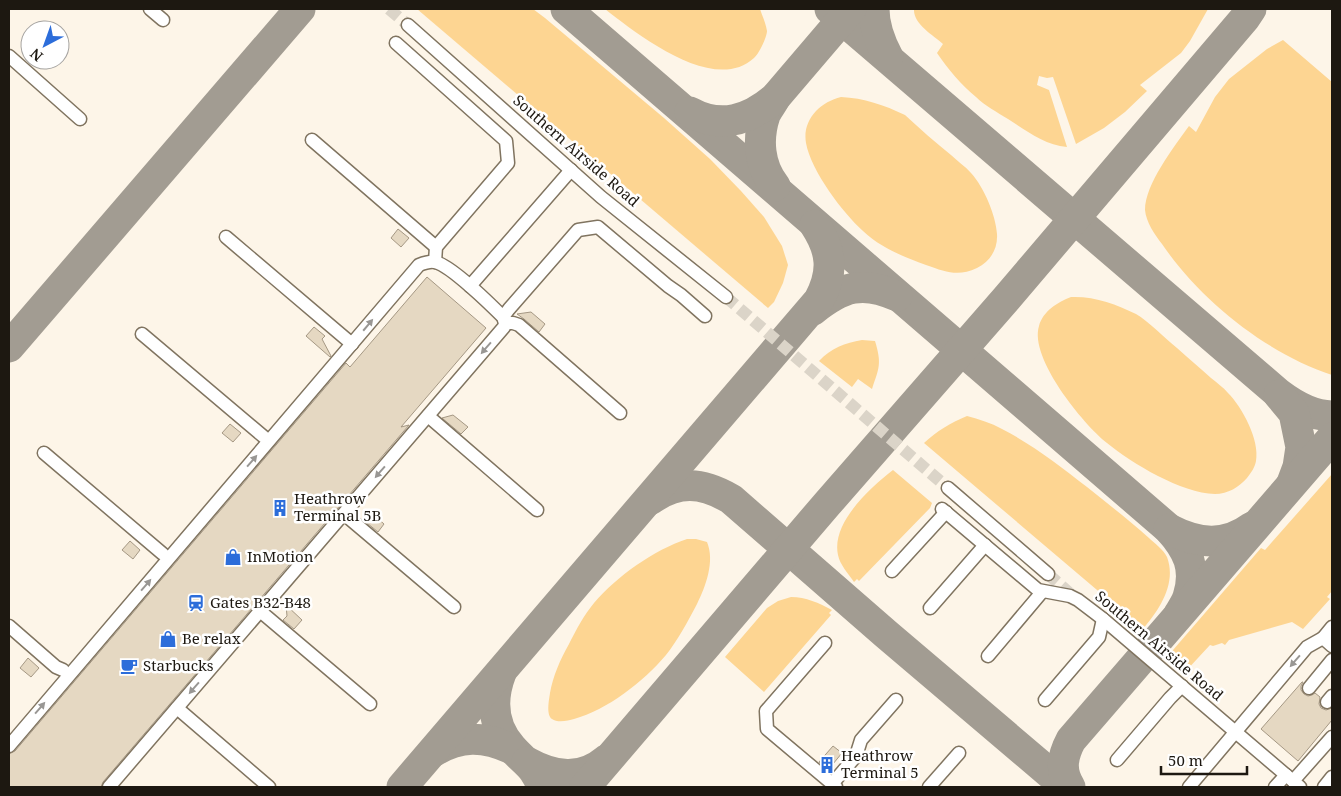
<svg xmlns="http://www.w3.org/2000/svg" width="1341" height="796" font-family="'Noto Serif',serif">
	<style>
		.green { fill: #fdd592 }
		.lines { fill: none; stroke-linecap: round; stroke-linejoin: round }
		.taxiway { stroke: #a29c92; stroke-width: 31 }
		.building { fill: #e5d8c2; stroke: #a59884 }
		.minor-tunnel { stroke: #dbd4c8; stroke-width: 12; stroke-dasharray: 12 6; stroke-linecap: butt }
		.minor-casing { stroke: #807460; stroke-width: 15 }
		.minor { stroke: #fff; stroke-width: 12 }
		.oneway { fill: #999794 }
		.labels { text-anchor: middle; stroke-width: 5; stroke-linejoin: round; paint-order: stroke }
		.street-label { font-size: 15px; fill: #1d1811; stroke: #fff }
		.poi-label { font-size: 15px; fill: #1d1811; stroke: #fff; text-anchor: start }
	</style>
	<rect width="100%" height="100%" fill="#fdf5e8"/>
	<g class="green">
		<path d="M417,9H533L545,18L664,118L710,159L741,191L764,217L782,246L788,265L783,283L774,302L768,308Z"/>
		<path d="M605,9H760C762,15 766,24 767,31C767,37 759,54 754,58C714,95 637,34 605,9Z"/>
		<path d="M914,9H1208L1190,41L1181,53L1140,85L1147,91L1125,112L1104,128L1076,144L1053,77L1047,78L1039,76L1037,85L1049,90L1067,147C1045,145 1027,131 1008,119C997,112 985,106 976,97C961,85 948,69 937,53L943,44C933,35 913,24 914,9Z"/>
		<path d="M1283,40L1332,82V375C1266,353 1201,301 1162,244C1155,235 1146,222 1145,210C1145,184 1174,147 1189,126L1196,132L1215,97L1229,79L1267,49Z"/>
		<path d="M841,97C864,98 884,105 905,115C920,129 935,142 951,155C957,161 965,166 971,173C984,187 996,216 997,234C998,249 990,262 977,268C958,277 946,272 926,265C904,257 881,248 863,231C843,213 811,171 806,143C802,120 820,102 841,97Z"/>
		<path d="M1071,297C1094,296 1116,304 1136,314C1148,321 1166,339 1177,348C1188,358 1200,368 1211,378C1217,383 1223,387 1228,393C1242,407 1260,440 1256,461C1255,467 1251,473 1247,478C1239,487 1228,494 1215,494C1181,493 1133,464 1107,443C1083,424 1029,358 1039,326C1043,311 1058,302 1071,297Z"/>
		<path d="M862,340L875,341C882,364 879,368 872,389L858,379L852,387L819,361C831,348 845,343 862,340Z"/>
		<path d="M967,416C979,419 991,423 1002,429C1033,445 1060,466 1087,487C1108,504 1129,520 1149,538C1154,543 1164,550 1167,557C1177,584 1159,610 1143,629L924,443C937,431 950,423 967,416Z"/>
		<path d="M893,470L932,503L930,508L859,581L857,579L854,582C848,573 840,565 838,555C831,523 870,488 893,470Z"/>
		<path d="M1332,474V591L1327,597L1330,599L1303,629L1292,622L1229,640L1225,645L1222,643L1213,646L1210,645L1185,672L1167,657L1261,548L1265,550Z"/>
		<path d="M687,539H696L707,542C715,561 706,586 697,604C688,621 678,640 666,655C643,682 607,710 574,719C568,721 557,723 552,719C546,715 549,700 550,693C553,676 560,660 569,644C576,630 584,615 594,603C617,576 654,550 687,539Z"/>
		<path d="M791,597C806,597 819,603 832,610L829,613L831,615L764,692L725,657L767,608L778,601Z"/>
	</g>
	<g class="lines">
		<g class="taxiway">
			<path d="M566,9L1169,529C1188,550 1197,569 1188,597C1186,603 1182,609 1179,614"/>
			<path d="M830,9L1279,394C1295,406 1312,416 1332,416"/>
			<path d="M874,9C874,26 880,42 888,57"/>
			<path d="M775,98C772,104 767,110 765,115C757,139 759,166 775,186"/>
			<path d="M690,112C721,129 749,120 775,98L851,9"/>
			<path d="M813,310C842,287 862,280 897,296"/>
			<path d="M9,347L300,9"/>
			<path d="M1279,395L1294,413L1301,447L1298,467L1292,483"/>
			<path d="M650,500C678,480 702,482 731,499L886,634L1066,787"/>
			<path d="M1169,529C1198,544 1225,547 1252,527"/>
			<path d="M501,673C491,699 492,726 512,748C525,763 535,766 542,787"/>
			<path d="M433,752C460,735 484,736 512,749"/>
			<path d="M527,762C554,777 581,781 606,760"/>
			<path d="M402,787L819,300C834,272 832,251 815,225"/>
			<path d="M585,787L827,504L1006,299L1245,18L1251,9"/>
			<path d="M1070,787C1060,771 1062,757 1071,740L1332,438"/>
		</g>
	</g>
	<g class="building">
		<path d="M398,229L409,238L401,247L391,238Z"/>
		<path d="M427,277L486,328L401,427L409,425L103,782L101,787H9V754L15,751L346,363L350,367Z"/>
		<path d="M531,312L545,324L539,332L524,319L517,314Z"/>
		<path d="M314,327L325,336L322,339L331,356L330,357L306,336Z"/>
		<path d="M453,415L468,427L461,434L442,418Z"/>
		<path d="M230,424L241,433L233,442L222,433Z"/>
		<path d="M374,515L384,524L378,532L367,523Z"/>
		<path d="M130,541L140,550L133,559L122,550Z"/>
		<path d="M286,605L302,620L294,629L283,620L287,616Z"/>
		<path d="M28,658L39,668L31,677L20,668Z"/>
		<path d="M1302,682H1303L1301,686V690L1304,694L1308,696L1312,695L1315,693L1320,697L1319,704L1321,708L1326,710L1332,708V720L1298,761L1261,729Z"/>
		<path d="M833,746L842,753L828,770L819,762Z"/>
	</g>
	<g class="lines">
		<g class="minor-tunnel">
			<path d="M389,9L408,25"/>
			<path d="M726,297L948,488"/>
			<path d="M1048,574L1076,599"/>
		</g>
		<g class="minor-casing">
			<g id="minor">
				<path d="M150,9L163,20"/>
				<path d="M408,25L601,197L726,297"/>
				<path d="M396,43L506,141L508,163L436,247L435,262"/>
				<path d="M9,56L80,119"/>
				<path d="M312,140L436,247"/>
				<path d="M226,237L352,344"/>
				<path d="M470,286L571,170"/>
				<path d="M503,317L509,309L578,230L598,227L668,286L681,295L705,316"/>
				<path d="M505,323H513L519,325L620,413"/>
				<path d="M142,334L264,437"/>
				<path d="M428,416L537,510"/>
				<path d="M44,453L163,554"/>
				<path d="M948,488L1048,574"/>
				<path d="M942,509L1038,590L1070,596L1078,600L1103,619L1300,787"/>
				<path d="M344,514L454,607"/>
				<path d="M892,571L946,512"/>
				<path d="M930,608L985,545"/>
				<path d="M260,611L370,704"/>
				<path d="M9,626L56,667L63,670"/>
				<path d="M1323,638L1332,627"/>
				<path d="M825,643L766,711L767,729L836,787"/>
				<path d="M988,656L1042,592"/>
				<path d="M1309,688L1332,660"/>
				<path d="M1045,700L1099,637L1103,619"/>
				<path d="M1327,702L1332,696"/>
				<path d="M177,708L269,787"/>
				<path d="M9,746L419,265C424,263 430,261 435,262C450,265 491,305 503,317L505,323L504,327L109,787"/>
				<path d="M1117,760L1170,698L1182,686"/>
				<path d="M1293,781L1332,737"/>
				<path d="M832,784L856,756L861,740L896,700"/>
				<path d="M929,787L959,753"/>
				<path d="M1189,787L1307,647L1323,638L1332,646"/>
				<path d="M1275,787L1286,775"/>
				<path d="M1324,787L1332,777"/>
			</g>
		</g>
		<use href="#minor" class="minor"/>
	</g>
	<defs><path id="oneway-solid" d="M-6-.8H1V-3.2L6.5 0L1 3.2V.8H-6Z" transform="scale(1.25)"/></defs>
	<g class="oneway">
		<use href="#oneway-solid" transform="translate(368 325) rotate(-50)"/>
		<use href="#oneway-solid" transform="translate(486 348) rotate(131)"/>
		<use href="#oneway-solid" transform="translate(252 461) rotate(-49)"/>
		<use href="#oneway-solid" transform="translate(380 472) rotate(131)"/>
		<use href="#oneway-solid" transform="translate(146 585) rotate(-49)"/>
		<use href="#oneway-solid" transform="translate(1295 661) rotate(131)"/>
		<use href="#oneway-solid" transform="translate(194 688) rotate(131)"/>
		<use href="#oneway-solid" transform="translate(40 708) rotate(-49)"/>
	</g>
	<defs>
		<g id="building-bare" transform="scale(1.35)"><path d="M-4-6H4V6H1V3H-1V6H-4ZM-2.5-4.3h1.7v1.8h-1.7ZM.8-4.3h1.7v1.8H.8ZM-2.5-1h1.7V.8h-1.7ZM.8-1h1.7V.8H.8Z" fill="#2c6dda" stroke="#fff" stroke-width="2.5" paint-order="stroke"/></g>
		<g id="shop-bare" transform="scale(1.35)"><path d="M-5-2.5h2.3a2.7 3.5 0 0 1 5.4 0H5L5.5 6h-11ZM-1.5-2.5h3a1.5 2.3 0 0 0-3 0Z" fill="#2c6dda" stroke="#fff" stroke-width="2.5" paint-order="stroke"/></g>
		<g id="station-bare" transform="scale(1.35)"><path d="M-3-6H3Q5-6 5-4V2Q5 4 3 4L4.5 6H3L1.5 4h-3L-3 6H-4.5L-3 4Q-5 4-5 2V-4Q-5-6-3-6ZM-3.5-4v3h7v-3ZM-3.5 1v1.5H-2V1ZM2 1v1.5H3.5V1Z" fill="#2c6dda" stroke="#fff" stroke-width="2.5" paint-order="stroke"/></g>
		<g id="cafe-bare" transform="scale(1.35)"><path d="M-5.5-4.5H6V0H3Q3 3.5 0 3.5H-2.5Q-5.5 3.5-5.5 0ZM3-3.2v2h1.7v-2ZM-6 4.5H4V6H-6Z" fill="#2c6dda" stroke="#fff" stroke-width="2.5" paint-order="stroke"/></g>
	</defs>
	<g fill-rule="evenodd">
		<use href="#building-bare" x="280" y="508"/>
		<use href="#shop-bare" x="233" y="557"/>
		<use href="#station-bare" x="196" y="603"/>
		<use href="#shop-bare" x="168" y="639"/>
		<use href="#cafe-bare" x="129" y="666"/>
		<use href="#building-bare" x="827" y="765"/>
	</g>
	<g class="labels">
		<g class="street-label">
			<text transform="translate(576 151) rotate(41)" y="5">Southern Airside Road</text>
			<text transform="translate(1159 646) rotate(40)" y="5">Southern Airside Road</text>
		</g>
		<g class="poi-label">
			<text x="294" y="504">Heathrow<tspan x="294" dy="17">Terminal 5B</tspan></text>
			<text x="247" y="562">InMotion</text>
			<text x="210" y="608">Gates B32-B48</text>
			<text x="182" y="644">Be relax</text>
			<text x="143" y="671">Starbucks</text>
			<text x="841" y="761">Heathrow<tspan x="841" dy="17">Terminal 5</tspan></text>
		</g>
	</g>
	<rect width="1341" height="796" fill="none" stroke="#1d1811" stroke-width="20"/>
	<g transform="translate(45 45) rotate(221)"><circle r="24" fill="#ffffff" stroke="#a5a3a0"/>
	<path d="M0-4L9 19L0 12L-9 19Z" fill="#2c6dda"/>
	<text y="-8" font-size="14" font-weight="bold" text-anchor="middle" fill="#1d1811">N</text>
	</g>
	<path d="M1161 766v8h86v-8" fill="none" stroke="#1d1811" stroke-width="2.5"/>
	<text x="1168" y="766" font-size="15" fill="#1d1811" stroke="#ffffff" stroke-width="4" paint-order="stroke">50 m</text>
</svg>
